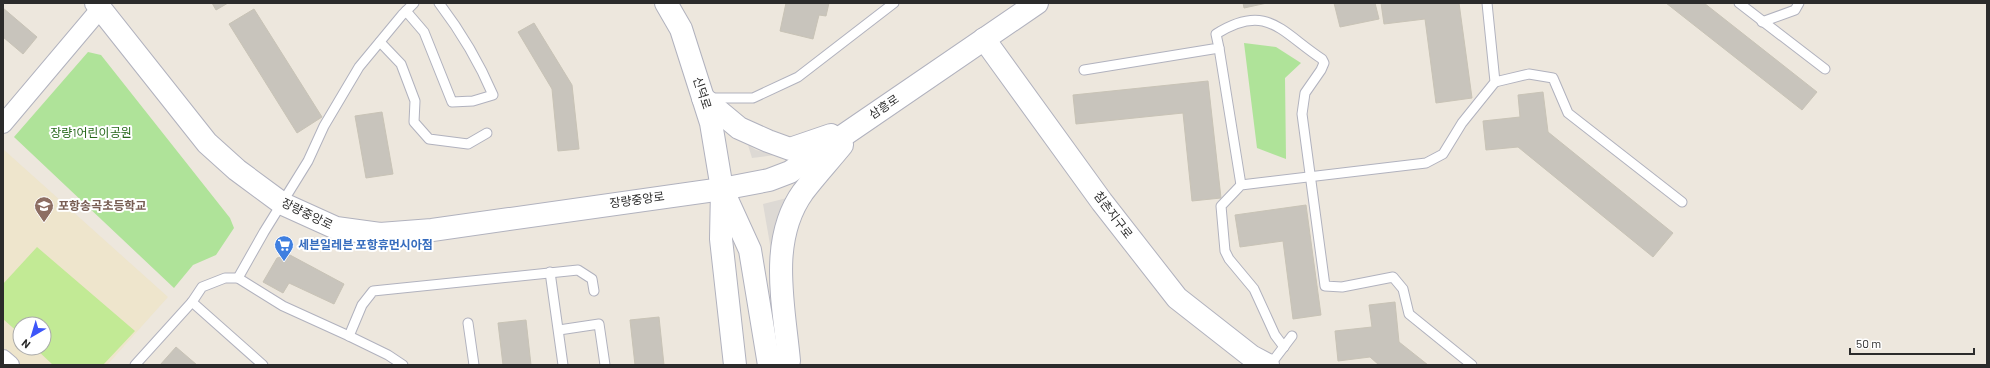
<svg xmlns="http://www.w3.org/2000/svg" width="1990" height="368" font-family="Barlow,'Noto Sans KR',sans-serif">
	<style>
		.education { fill: #eee5cc; fill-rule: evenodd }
		.green { fill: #afe399 }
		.pitch { fill: #c2ea95 }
		.plaza { fill: #ddd9d4 }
		.building { fill: #c8c4bc; stroke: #c8c3b6 }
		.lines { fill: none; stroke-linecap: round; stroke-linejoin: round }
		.service-casing { stroke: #b1b2be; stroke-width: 11 }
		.minor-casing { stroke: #b1b2be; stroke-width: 20 }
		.tertiary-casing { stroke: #b1b2be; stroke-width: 24 }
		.secondary-casing { stroke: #b1b2be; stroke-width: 24 }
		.service { stroke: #fff; stroke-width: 9 }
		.minor { stroke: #fff; stroke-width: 18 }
		.tertiary { stroke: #fff; stroke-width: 22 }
		.secondary { stroke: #fff; stroke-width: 22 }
		.labels { text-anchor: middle; stroke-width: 4; stroke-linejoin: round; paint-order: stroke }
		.street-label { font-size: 12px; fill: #2b2b2b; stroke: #fff }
		.park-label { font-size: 12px; fill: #26681a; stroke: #fff }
		.education-label { font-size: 12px; font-weight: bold; fill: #785e54; stroke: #fff; text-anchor: start }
		.shop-label { font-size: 12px; font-weight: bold; fill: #366cbe; stroke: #fff; text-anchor: start }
	</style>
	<rect width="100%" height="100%" fill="#ede7dd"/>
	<path class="education" d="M3,149L168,297L107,365H3ZM20,324H44V348H20Z"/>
	<g class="green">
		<path d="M1244,43L1276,47L1301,63L1285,78L1286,159L1257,148Z"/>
		<path d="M88,52L101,55L230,218L234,228L216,255L193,265L174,288L14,137Z"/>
	</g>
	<path class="pitch" d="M37,247L135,331L103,365H53L35,348H44V324H20V334L3,319V284Z"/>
	<g class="plaza">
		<path d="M748,145L756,150L775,155L752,158Z"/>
		<path d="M795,196L772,256L763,204Z"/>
	</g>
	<g class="building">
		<path d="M212,3H228L216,10Z"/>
		<path d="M786,3H829L826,16L819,15L813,39L780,31Z"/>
		<path d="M1243,3H1267L1244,8Z"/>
		<path d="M1334,3H1375L1379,19L1340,27Z"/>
		<path d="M1381,3H1459L1472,98L1436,103L1425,19L1384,24Z"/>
		<path d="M1666,3H1704L1817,92L1802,110Z"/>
		<path d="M3,8L37,37L23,54L3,37Z"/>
		<path d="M254,9L322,117L297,133L229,24Z"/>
		<path d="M534,23L572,85L579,149L558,151L552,89L518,32Z"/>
		<path d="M1208,81L1221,198L1192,201L1183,113L1076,124L1073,95Z"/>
		<path d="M1543,92L1548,132L1673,233L1653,257L1518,147L1486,150L1483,121L1520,117L1518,95Z"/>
		<path d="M382,112L393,174L366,178L355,116Z"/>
		<path d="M1306,205L1321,315L1293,319L1283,241L1240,247L1235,215Z"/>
		<path d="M290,255L344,284L334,304L289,283L283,293L263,282L277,258Z"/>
		<path d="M1395,302L1399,342L1428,365H1379L1370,357L1338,361L1335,331L1372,327L1369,305Z"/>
		<path d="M659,317L664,365H635L630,320Z"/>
		<path d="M526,320L531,365H503L498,323Z"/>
		<path d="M176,347L197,365H160Z"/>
	</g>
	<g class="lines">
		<g class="service-casing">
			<g id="service">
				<path d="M1739,3L1825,69"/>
				<path d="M406,11L424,32L452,102L473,101L493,95C479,62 461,32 439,3"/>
				<path d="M1762,22L1795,10L1799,3"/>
				<path d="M380,42L401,64L415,101L414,122L429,139L468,144L487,133"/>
				<path d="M1219,48L1241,185"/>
				<path d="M1084,70L1219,48L1216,34C1267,2 1281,32 1322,59L1324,63L1321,70L1305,93L1302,114L1325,286L1342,287L1393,277L1403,289L1409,314L1472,365"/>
				<path d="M1495,82L1529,74L1553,78L1568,113L1682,202"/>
				<path d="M709,98H753L798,77L894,3"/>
				<path d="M550,272L563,365"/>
				<path d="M238,278L264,232L308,161L324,126L359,67L402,15L414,3"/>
				<path d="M192,302L263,365"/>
				<path d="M468,323L474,365"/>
				<path d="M559,330L599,324L605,365"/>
				<path d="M349,336L362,305L373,291L578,270L592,279L594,291"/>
				<path d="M1284,347L1275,335L1254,289L1229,259L1225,251L1221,206L1241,185L1426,163L1443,154L1462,123L1495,82L1487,3"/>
				<path d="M135,365L192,302L202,287L225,278H238L283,306L349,336L388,355L403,365"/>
				<path d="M1270,365L1292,336"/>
			</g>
		</g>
		<g class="minor-casing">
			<g id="minor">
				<path d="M3,124L100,9"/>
				<path d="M3,359L10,365"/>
			</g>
		</g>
		<g class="tertiary-casing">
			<g id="tertiary">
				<path d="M96,3L207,143L237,170L283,204L336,228L380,234L432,230L722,189"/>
				<path d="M984,39L1102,202L1177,298L1251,356L1268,365"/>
			</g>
		</g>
		<g class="secondary-casing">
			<g id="secondary">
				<path d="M666,3L681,29L711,123L722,189L721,239L735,365"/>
				<path d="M703,98L739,128L768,141L790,149L831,135"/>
				<path d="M722,189L769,180L790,172L1037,3"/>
				<path d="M724,193L750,250L769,365"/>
				<path d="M787,365L789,361C784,305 768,241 803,192C815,176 829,161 842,145"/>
			</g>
		</g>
		<use href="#service" class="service"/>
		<use href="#minor" class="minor"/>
		<use href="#tertiary" class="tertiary"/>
		<use href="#secondary" class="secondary"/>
	</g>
	<defs>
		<g id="school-pin" transform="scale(1)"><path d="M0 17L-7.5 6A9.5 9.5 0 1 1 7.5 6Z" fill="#8d6e63" stroke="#fff"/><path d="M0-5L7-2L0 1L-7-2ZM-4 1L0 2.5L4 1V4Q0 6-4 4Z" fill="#fff"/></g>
		<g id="supermarket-pin" transform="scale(1)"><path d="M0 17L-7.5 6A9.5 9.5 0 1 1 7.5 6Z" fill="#3f7fe0" stroke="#fff"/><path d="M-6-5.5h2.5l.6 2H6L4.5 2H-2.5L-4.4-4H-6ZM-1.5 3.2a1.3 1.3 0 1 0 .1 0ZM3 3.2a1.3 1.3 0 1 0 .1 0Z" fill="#fff"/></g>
	</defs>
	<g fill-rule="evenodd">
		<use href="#school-pin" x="44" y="206"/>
		<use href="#supermarket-pin" x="284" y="245"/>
	</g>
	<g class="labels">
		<g class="street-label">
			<text transform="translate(702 93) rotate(72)" y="4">신덕로</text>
			<text transform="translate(884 107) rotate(-34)" y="4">삼흥로</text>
			<text transform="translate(637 200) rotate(-8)" y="4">장량중앙로</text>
			<text transform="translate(307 214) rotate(26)" y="4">장량중앙로</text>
			<text transform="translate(1113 215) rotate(53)" y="4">침촌지구로</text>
		</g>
		<g class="park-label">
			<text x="91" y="137">장량1어린이공원</text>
		</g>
		<g class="education-label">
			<text x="58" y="210">포항송곡초등학교</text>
		</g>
		<g class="shop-label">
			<text x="298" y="249">세븐일레븐 포항휴먼시아점</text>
		</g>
	</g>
	<rect width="1990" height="368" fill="none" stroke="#2b2b2b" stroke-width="8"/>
	<g transform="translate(32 336) rotate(218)"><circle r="19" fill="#ffffff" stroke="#aaaaaa"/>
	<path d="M0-3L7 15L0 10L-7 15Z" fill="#3d56f9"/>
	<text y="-6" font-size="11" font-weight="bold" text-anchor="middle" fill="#2b2b2b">N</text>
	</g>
	<path d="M1850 348v6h124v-6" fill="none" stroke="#2b2b2b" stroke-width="2"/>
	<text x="1856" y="348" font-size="12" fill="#2b2b2b" stroke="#ffffff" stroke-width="3" paint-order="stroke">50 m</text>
</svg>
